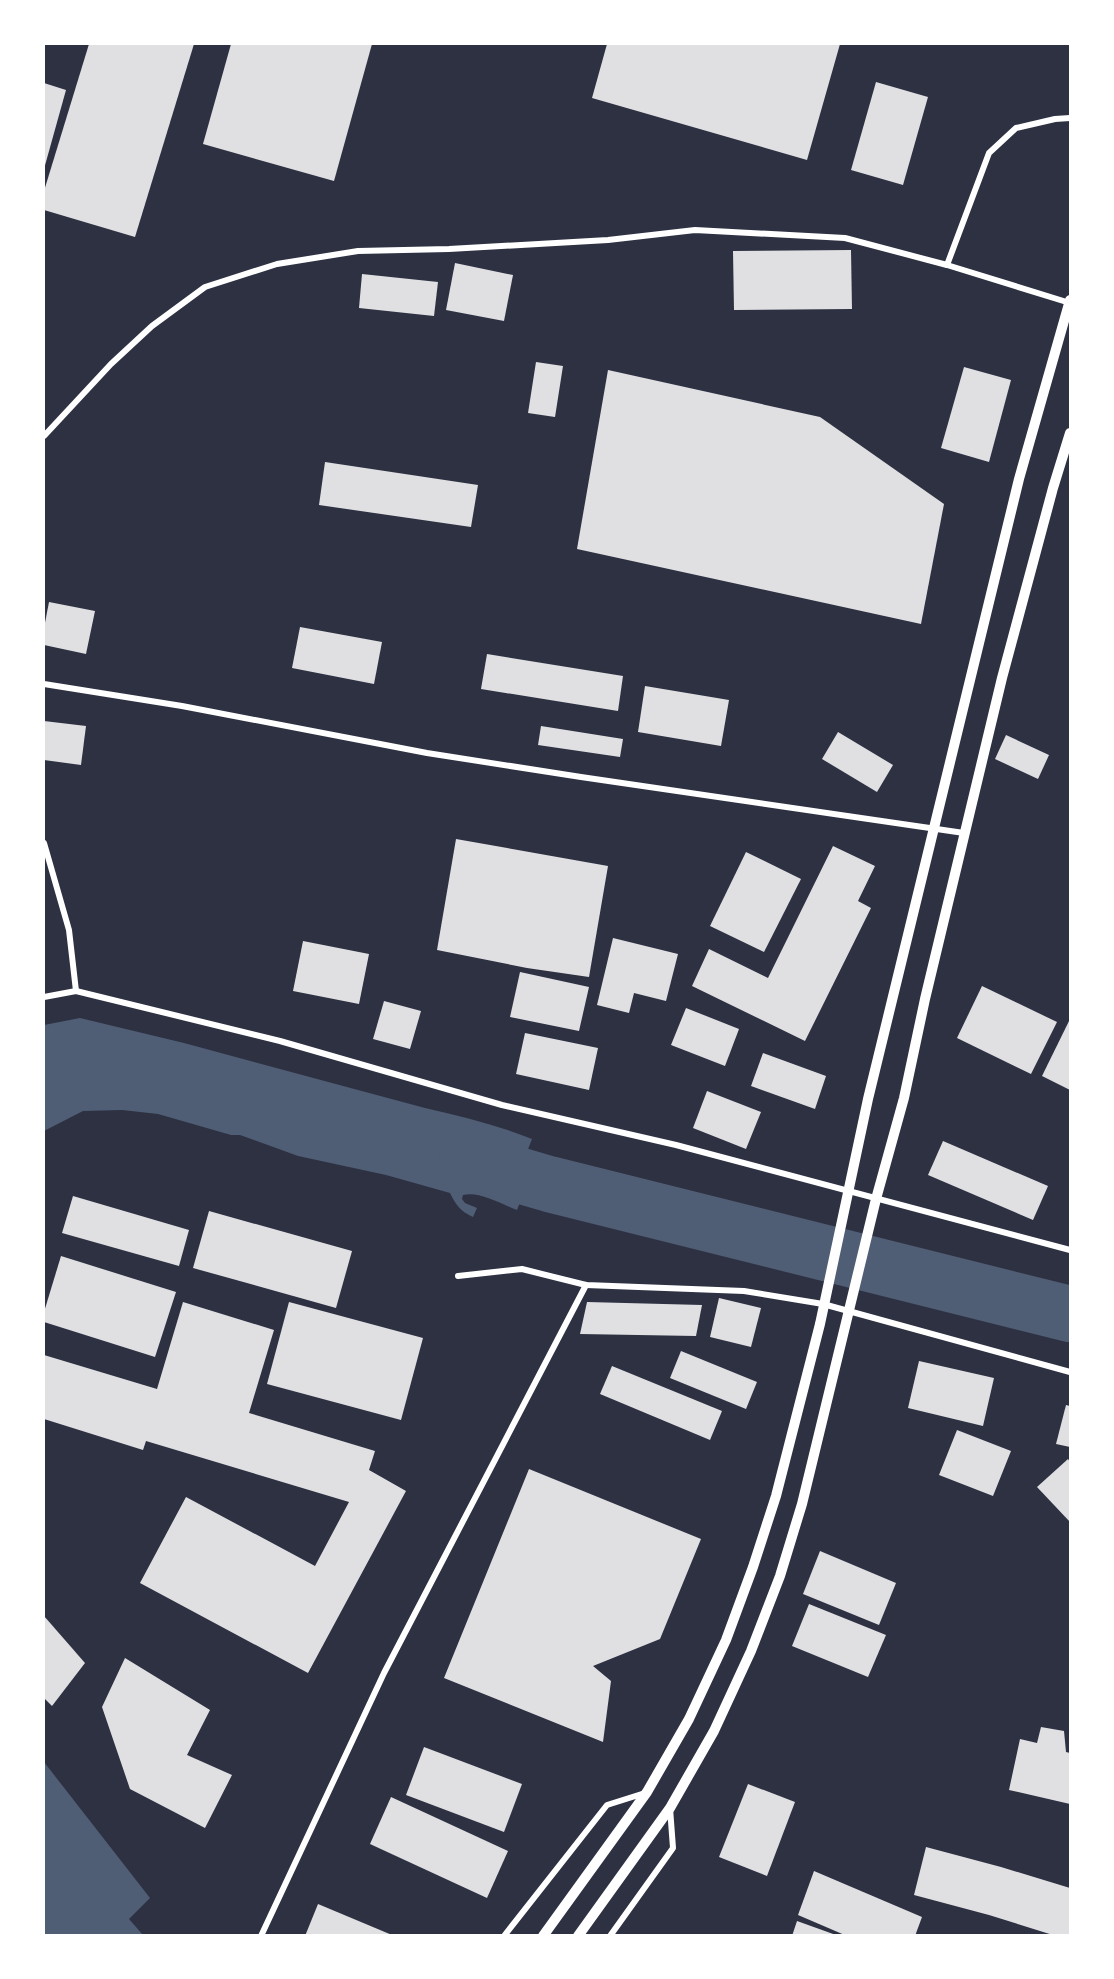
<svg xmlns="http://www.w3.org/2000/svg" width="1114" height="1979" font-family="'Libre Baskerville',serif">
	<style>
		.water { fill: #4f5d75 }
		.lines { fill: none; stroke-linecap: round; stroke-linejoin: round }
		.river { stroke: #4f5d75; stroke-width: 56 }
		.building { fill: #e0e0e3 }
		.minor { stroke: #fff; stroke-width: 6 }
		.tertiary { stroke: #fff; stroke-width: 10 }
	</style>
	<rect width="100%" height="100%" fill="#2d3142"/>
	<g class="water">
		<path d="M80,1018L184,1043L425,1108C461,1116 497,1125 532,1139L525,1157L546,1165L533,1201L522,1197L517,1210C501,1204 480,1191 463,1195L462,1199L465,1203L477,1208L473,1217C460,1211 456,1205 450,1193L386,1175L298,1156L240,1135H231L158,1114L122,1110L83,1111L44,1131V1025Z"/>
		<path d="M44,1762L150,1898L129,1919L143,1935H44Z"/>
	</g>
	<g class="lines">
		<path class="river" d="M467,1160L549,1184L1070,1314"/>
	</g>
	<g class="building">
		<path d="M89,44H194L135,237L44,210V191Z"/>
		<path d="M231,44H372L334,181L203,144Z"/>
		<path d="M607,44H640L646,45L647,44H840L807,160L592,98Z"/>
		<path d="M876,82L928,97L903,185L851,170Z"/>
		<path d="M44,83L66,90L44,169Z"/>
		<path d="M851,250L852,309L734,310L733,251Z"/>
		<path d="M455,263L513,275L504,321L446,310Z"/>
		<path d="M362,274L438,282L434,316L359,308Z"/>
		<path d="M536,362L563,366L555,417L528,413Z"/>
		<path d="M964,367L1011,380L989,462L941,448Z"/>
		<path d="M608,370L820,417L944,504L921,624L577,549Z"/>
		<path d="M325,462L478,485L471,527L319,505Z"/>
		<path d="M49,602L95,611L86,654L44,645V628Z"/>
		<path d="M300,627L382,642L374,684L292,668Z"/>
		<path d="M487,654L623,676L618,711L481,689Z"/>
		<path d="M645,686L729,700L721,746L638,732Z"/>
		<path d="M44,721L86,726L81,765L44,760Z"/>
		<path d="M541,726L623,739L620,757L538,745Z"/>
		<path d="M838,732L893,765L877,792L822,759Z"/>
		<path d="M1006,735L1049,755L1038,779L995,759Z"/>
		<path d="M456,839L608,866L589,977L527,968L437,950Z"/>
		<path d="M833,846L875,866L858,901L871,908L805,1041L692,986L709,949L768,978Z"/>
		<path d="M746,852L801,879L764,952L710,926Z"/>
		<path d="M613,938L678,954L666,1001L634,993L629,1013L597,1005Z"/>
		<path d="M303,941L369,954L359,1004L293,991Z"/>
		<path d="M520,972L589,987L579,1031L510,1017Z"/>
		<path d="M982,986L1057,1022L1031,1074L957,1038Z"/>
		<path d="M384,1001L421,1011L410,1049L373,1039Z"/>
		<path d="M686,1008L739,1029L725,1066L671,1045Z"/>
		<path d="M1070,1019V1090L1042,1076Z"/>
		<path d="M525,1033L598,1048L589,1090L516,1074Z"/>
		<path d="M763,1053L826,1076L815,1109L751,1086Z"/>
		<path d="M707,1091L761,1112L746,1149L693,1128Z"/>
		<path d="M943,1141L1048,1186L1033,1220L928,1175Z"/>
		<path d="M73,1196L189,1230L179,1266L62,1233Z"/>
		<path d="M209,1211L352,1251L336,1308L193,1268Z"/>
		<path d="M61,1256L176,1292L155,1357L44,1322V1312Z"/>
		<path d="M719,1298L761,1308L751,1347L710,1337Z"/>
		<path d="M183,1302L274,1330L249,1413L375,1451L369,1470L406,1491L308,1673L140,1583L186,1497L315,1566L349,1502L146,1441L143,1450L44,1419V1355L157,1389Z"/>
		<path d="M289,1302L423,1338L401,1420L267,1384Z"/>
		<path d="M587,1302L702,1305L696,1336L580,1334Z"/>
		<path d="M681,1351L757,1382L746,1409L670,1378Z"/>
		<path d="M919,1361L994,1378L983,1426L908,1408Z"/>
		<path d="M612,1366L722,1411L710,1440L600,1394Z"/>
		<path d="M1066,1405L1070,1406V1447L1056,1444Z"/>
		<path d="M957,1430L1011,1451L993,1496L939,1475Z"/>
		<path d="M1068,1459L1070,1462V1522L1037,1487Z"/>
		<path d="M529,1469L701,1539L660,1639L593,1666L611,1681L603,1742L444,1678Z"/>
		<path d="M820,1551L896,1583L879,1625L803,1594Z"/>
		<path d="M809,1604L886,1635L868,1677L792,1646Z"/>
		<path d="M44,1616L85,1663L52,1706L44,1698Z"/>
		<path d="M125,1658L210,1710L187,1755L232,1775L205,1828L130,1789L102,1707Z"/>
		<path d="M1041,1727L1064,1731L1066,1752L1070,1753V1804L1009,1790L1020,1739L1037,1743Z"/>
		<path d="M424,1747L522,1784L504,1832L406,1795Z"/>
		<path d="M748,1784L795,1802L767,1876L719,1857Z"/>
		<path d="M391,1797L508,1851L487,1898L370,1844Z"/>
		<path d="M926,1847L1001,1867L1070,1888V1936H1056L989,1915L914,1895Z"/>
		<path d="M814,1871L922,1917L915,1936H847L798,1915Z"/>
		<path d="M318,1904L392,1935V1936H305Z"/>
		<path d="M797,1921L836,1935V1936H792Z"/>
	</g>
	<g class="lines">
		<g class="minor">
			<path d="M947,265L989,153L1016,128L1055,119L1070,118"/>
			<path d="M44,436L111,364L152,326L205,287L277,264L358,251L449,249L608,240L695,230L845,238L947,265L1070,303"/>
			<path d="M44,684L182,706L427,753L581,777L964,833"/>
			<path d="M44,843L69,930L76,991"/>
			<path d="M44,997L76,991L280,1041L502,1105L676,1145L1070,1250"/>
			<path d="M458,1276L522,1269L586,1285L744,1291L823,1304L1070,1372"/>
			<path d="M261,1936L384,1673L586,1285"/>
			<path d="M504,1936L607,1805L645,1793"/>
			<path d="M610,1936L673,1848L670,1808"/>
		</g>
		<g class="tertiary">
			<path d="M543,1936L647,1792L689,1719L726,1640L753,1567L776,1496L820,1324L868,1099L1019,479L1070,300"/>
			<path d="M578,1936L670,1808L714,1731L751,1651L780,1576L802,1504L876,1199L904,1098L925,999L1002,678L1053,488L1070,433"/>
		</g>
	</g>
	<rect width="1114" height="1979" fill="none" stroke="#ffffff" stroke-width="90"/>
</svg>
